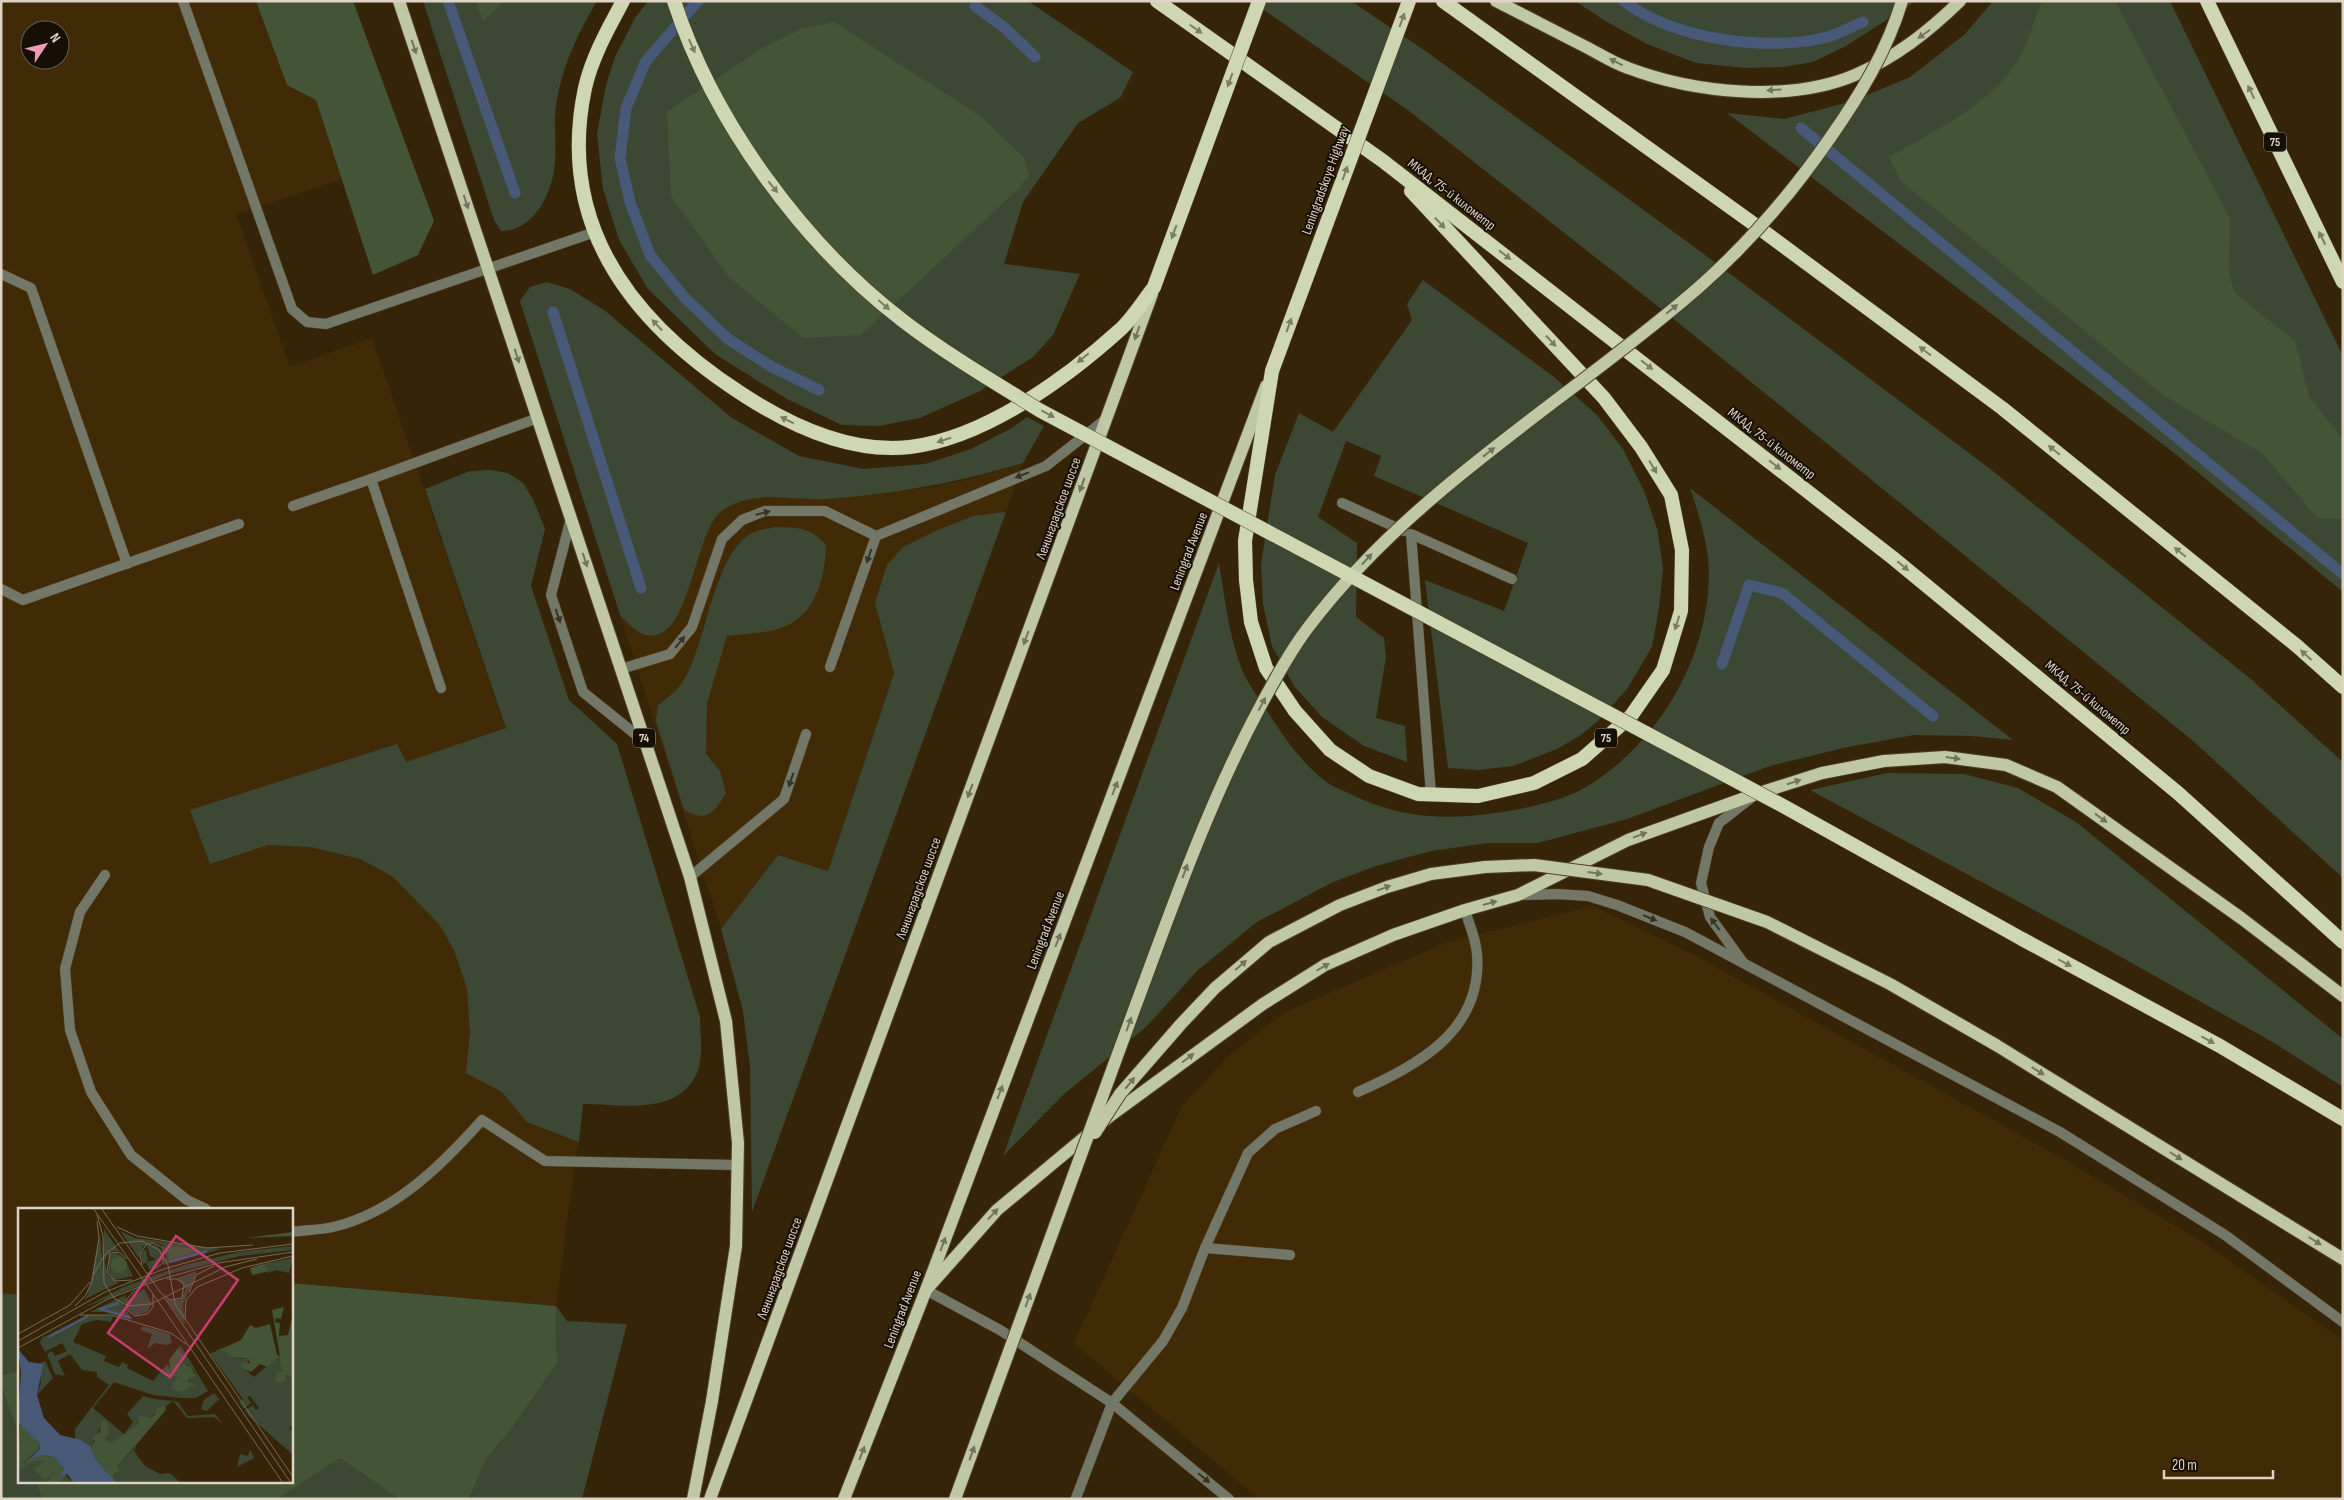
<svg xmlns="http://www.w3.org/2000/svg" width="2344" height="1500" font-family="'Sofia Sans Condensed',sans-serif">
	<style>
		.built { fill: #412b07; fill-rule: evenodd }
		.green { fill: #3c4834 }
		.forest { fill: #435536 }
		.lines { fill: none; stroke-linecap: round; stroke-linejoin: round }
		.stream { stroke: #475977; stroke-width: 11 }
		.service-casing { stroke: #504026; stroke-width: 11 }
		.primary-casing { stroke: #504026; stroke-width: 14 }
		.trunk-casing { stroke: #504026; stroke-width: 15 }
		.service { stroke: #737767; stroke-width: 10 }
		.primary { stroke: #bfc7a5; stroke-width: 12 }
		.trunk { stroke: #ced7b2; stroke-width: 14 }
		.primary-bridge-casing { stroke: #504026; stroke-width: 14; stroke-linecap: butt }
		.trunk-bridge-casing { stroke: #504026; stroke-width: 15; stroke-linecap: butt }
		.primary-bridge { stroke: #bfc7a5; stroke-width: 12 }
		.trunk-bridge { stroke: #ced7b2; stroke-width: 14 }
		.oneway { fill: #7b7d64 }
		.oneway2 { fill: #73745d }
		.oneway3 { fill: #373327 }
		.labels { text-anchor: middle; stroke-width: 4; stroke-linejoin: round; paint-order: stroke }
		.shield { fill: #160f05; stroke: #a3988b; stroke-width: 1 }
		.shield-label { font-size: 12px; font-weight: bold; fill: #dfd3c4 }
		.street-label { font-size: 14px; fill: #dfd3c4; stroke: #160f05 }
		.inset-river { fill: none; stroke: #475977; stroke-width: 2.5 }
		.inset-road { fill: none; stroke: #796a53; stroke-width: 1 }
		.view { fill: #c83d70; fill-opacity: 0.15; stroke: #c83d70; stroke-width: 2.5 }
		.inset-edge { fill: none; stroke: #dfd3c4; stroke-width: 2.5 }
	</style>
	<rect width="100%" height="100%" fill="#352408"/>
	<g class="built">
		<path d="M1,1H256L287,84L316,100L342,179L236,214L290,367L372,338L506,728L583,1104L556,1306L291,1283V1209H19V1295L1,1293ZM30,30H60V60H30Z"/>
		<path d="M1023,463L1006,512L973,516L933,532L903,547L880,622L894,672L828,871L778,855L721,929L620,615L633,628L702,546L710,527L720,511L738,501L758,497L826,499L930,487L975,478Z"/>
		<path d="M1593,906L1696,956L2056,1155L2201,1241L2343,1340V1499H1259L1074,1343L1182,1106L1230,1055L1283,1013L1448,942Z"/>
	</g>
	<g class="green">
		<path d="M423,1H597C579,31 563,64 557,99C552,123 558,148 554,171C549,200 531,231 501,231L494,220Z"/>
		<path d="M648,1H1028L1133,72L1120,98L1078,123L1023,202L1004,264L1080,274L1053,335L1033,357L980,391L920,418L879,426L842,425L787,399L715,354L648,289L619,240L603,189L597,134L606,85L615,57L635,18Z"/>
		<path d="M1251,1H1351L1427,52L1693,246L1989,468L2252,680L2343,762V878L2193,741L1665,312L1409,111Z"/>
		<path d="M1575,1H1916L1846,46L1813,62L1784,67L1745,68L1696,63L1647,44L1607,22Z"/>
		<path d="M1993,1H2170L2343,356V592L2173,452L1727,113L1784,119L1853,101L1910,77L1964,35Z"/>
		<path d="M1423,280L1554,377L1597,415L1623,449L1645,493L1658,532L1663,569L1659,608L1652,647L1627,689L1599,720L1581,735L1557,749L1513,766L1479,770L1448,768L1425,580L1504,611L1528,543L1374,476L1381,456L1346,441L1318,517L1357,543L1356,617L1384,638L1386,657L1376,718L1405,726L1407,762L1364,746L1322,717L1294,686L1272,646L1263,604L1261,564L1275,475L1299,413L1333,432L1412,320L1407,304Z"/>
		<path d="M547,282L570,289L604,310L732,418L799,456L863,469L925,464L971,449L1012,428L1027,417L1044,426L1023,463C974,478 926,488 875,494C859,496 842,498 826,499C791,501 754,489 723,510C693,529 691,651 643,634C634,631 626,621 620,615L520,301L530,287Z"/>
		<path d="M491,470L508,473L523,483L533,499L545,529L531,586L569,700L617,744L700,1017C700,1034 704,1059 696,1075C676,1116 621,1104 583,1104L579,1142L527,1122L502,1092L466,1073L470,1033L467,988L454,950L439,924L392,876L360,859L311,847L268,845L210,864L190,810L397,744L406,762L506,728L425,489L470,471Z"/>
		<path d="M1690,488L2013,740L1972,736L1914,735L1843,748L1770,766L1627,819L1538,843H1488L1431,851L1376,866L1331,883L1257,922L1198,970L1146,1027L1063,1095L1003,1156L1219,563C1225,599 1229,636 1242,670C1248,685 1261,700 1269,714C1285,739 1301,762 1325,781C1331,786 1340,789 1348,793C1395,817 1444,821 1495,813C1527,808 1563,802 1591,784C1661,739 1709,656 1709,572C1708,543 1699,515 1690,488Z"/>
		<path d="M1006,512L752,1212L750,1067L743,1011L721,929L778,855L828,871L894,673L875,603L887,565L903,547L933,532L973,516Z"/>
		<path d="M774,527C798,528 809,526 826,545C825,575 818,610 788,625C770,634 747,633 727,636L707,703L706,754L720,771L726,793C714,813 707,823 684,810L656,721L658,705C669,697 678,690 685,678C707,641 714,553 752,533C758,530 767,529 774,527Z"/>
		<path d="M1887,773L1964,774L2018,788L2076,822L2343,1039V1087L2276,1044L2105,948L1810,790Z"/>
		<path d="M1,1293L19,1295V1371L1,1375Z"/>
		<path d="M556,1306L567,1321L627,1324L582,1499H469L486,1459L511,1430L557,1363Z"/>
		<path d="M1,1386L19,1436V1481H35L42,1499H1Z"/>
		<path d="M340,1458L399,1499H278Z"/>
	</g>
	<g class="forest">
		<path d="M256,1H353L434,221L418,255L373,275L316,100L287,85Z"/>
		<path d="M476,1H504L483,22Z"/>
		<path d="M2042,1H2115L2230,218L2229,274L2235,293L2295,341L2309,397L2343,439V519L2317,518L2263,454L2162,394L1901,181L1889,157C1931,133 1991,104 2017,62C2028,44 2034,21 2042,1Z"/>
		<path d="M834,22L982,117L1024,158L1029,176L1016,191L861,335L803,338L729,277L671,196L667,112L763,48L801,29Z"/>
		<path d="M291,1283L556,1306L557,1363L511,1430L486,1459L469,1499H399L340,1458L278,1499H42L35,1481H291Z"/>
		<path d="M19,1371V1436L1,1386V1375Z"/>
	</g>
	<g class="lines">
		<g class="stream">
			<path d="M448,1L515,193"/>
			<path d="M698,1L646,61L626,108L620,158L630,202L650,255L684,297L728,339L772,367L819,390"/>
			<path d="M1624,1C1672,40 1773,53 1831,36C1842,32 1853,26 1863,22"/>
			<path d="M975,6L1006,29L1035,57"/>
			<path d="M1801,128L2343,574"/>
			<path d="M553,312L641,588"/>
			<path d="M1722,664L1749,585L1782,593L1933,716"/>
		</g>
		<g class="service-casing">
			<g id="service">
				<path d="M183,1L292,309L307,322L326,324L595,232"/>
				<path d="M1,274L31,288L127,564"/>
				<path d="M1342,503L1404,531"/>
				<path d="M293,506L371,479"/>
				<path d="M571,518L551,595L583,692L645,742"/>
				<path d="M1,589L23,600L239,524"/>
				<path d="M830,667L876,536L1046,466L1106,419"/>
				<path d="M621,669L670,654L692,627L722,539L742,520L765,511H825L876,536"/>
				<path d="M441,688L371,479L538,418"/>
				<path d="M1431,795L1411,534L1512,579"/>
				<path d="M105,875L80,912L65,969L70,1030L91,1092L131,1155L187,1200L206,1209"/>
				<path d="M690,877L784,799L806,734"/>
				<path d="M1521,895L1557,894L1588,896L1617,905L1685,932L2060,1132L2225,1235L2343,1322"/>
				<path d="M1742,961L1710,917L1701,883L1709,847L1719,823L1751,798"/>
				<path d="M1358,1092C1418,1065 1483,1031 1477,954C1476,939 1469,924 1465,910"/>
				<path d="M291,1232C305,1230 320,1230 333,1227C394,1213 442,1165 482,1120L545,1161L737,1165"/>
				<path d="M1205,1248L1290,1255"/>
				<path d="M926,1290L1000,1330L1112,1403L1229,1499"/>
				<path d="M1076,1498L1112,1403L1163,1341L1182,1308L1205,1248L1248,1153L1275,1129L1316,1111"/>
			</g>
		</g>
		<g class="primary-casing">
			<g id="primary">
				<path d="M399,1L690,877L726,1021L738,1143L736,1246L712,1401L693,1499"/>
				<path d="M1496,1C1525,16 1555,31 1584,46C1598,53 1613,63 1628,68C1694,93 1789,103 1855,75C1896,57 1928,32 1960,1"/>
				<path d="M1996,1045L2343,1259"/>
				<path d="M926,1290L997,1210L1110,1116L1263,1004L1325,965L1393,935L1465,910L1518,895L1628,840L1756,794L1822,773L1884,761L1945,757L2006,765L2057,787L2241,918L2343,996"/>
				<path d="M710,1499L1152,294"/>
				<path d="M844,1499L926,1290L1266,386"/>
			</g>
		</g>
		<g class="trunk-casing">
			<g id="trunk">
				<path d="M623,1C608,29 592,57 585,88C556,225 632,323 742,394C791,426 850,454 910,447C985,438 1067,378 1122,328C1134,316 1144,300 1154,287"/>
				<path d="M1157,1L1383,161L1893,558L2178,793L2343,942"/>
				<path d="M1443,1L1751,222L2002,408L2297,646L2343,687"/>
				<path d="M2207,1L2343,282"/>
				<path d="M1272,371L1245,541L1246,580L1251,622L1266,668L1295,711L1330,750L1369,776L1418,794L1478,796L1534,783L1582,759L1631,716L1663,670L1681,611L1682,550L1671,495L1641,447L1604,398L1411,191"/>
				<path d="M2022,939L2220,1046L2343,1119"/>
			</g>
		</g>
		<use href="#service" class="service"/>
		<use href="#primary" class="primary"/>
		<use href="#trunk" class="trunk"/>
		<g class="primary-bridge-casing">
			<g id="primary-bridge">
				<path d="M1095,1133L1120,1094L1181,1024L1215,988L1269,942L1340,905L1387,887L1431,874L1485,867L1534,865L1648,880L1767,922L1890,984L1996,1045"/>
				<path d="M955,1499C1015,1336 1074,1173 1134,1010C1172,908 1208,804 1260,707C1274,681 1289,653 1307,629C1412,489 1568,401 1698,288C1748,244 1792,193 1830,138C1860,95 1887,51 1902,1"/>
			</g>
		</g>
		<g class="trunk-bridge-casing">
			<g id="trunk-bridge">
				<path d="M674,1C713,121 802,243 902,320C946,354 994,382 1041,411L1785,807L2022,939"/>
				<path d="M1154,287L1259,1"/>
				<path d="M1272,371L1409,1"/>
			</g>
		</g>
		<use href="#primary-bridge" class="primary-bridge"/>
		<use href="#trunk-bridge" class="trunk-bridge"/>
	</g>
	<defs><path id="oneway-solid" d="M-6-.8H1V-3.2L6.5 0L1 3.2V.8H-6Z" transform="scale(1.25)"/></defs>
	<g class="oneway">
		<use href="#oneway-solid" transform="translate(1402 20) rotate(-70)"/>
		<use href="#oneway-solid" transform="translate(1196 29) rotate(35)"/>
		<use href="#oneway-solid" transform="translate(692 46) rotate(66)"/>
		<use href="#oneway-solid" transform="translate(1230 80) rotate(110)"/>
		<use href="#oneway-solid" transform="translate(2251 92) rotate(-116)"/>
		<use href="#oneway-solid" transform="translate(1345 173) rotate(-70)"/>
		<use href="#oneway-solid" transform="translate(773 187) rotate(51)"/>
		<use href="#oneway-solid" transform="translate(1440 223) rotate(47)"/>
		<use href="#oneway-solid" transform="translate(1174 232) rotate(110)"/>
		<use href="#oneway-solid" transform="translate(2322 238) rotate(-116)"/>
		<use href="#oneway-solid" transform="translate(1505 255) rotate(38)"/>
		<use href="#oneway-solid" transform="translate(884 305) rotate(41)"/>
		<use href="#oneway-solid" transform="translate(657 325) rotate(-133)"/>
		<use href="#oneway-solid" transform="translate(1289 325) rotate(-70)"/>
		<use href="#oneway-solid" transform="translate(1551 341) rotate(47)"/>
		<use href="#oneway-solid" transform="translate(1925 351) rotate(-143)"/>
		<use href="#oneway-solid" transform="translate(1083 358) rotate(141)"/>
		<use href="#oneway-solid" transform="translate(1647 365) rotate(38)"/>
		<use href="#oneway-solid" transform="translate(1048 414) rotate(28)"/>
		<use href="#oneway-solid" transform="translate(787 420) rotate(-154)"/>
		<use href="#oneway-solid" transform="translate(944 440) rotate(162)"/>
		<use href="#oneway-solid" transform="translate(2054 450) rotate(-141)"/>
		<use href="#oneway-solid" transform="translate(1775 465) rotate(38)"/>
		<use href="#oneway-solid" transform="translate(1653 467) rotate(59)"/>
		<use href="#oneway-solid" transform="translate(2180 552) rotate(-141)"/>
		<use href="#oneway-solid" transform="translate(1903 566) rotate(40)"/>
		<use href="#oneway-solid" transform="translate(1677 623) rotate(107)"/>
		<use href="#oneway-solid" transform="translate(2306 655) rotate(-138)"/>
		<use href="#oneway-solid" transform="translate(2065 963) rotate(28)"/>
		<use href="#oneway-solid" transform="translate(2208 1040) rotate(28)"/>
	</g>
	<g class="oneway2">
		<use href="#oneway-solid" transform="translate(1924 34) rotate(145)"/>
		<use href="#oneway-solid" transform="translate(414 47) rotate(72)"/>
		<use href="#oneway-solid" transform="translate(1616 62) rotate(-153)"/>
		<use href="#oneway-solid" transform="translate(1774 90) rotate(176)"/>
		<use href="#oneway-solid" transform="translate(466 202) rotate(72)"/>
		<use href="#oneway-solid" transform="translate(1672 309) rotate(-39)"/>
		<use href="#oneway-solid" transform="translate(1137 333) rotate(110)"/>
		<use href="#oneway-solid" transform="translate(517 356) rotate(72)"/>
		<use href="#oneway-solid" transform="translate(1489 452) rotate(-38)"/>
		<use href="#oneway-solid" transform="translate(1082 485) rotate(110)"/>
		<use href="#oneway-solid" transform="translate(1367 559) rotate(-47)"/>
		<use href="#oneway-solid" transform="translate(585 560) rotate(72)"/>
		<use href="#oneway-solid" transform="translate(1026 638) rotate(110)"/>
		<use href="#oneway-solid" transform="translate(1262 704) rotate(-62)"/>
		<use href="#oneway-solid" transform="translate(1953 758) rotate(8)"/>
		<use href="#oneway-solid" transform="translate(1794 782) rotate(-17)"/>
		<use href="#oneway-solid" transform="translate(1115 788) rotate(-69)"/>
		<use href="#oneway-solid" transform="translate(970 791) rotate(110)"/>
		<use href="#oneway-solid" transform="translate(2101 818) rotate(36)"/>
		<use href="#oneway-solid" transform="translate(1640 835) rotate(-20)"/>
		<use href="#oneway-solid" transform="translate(1185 871) rotate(-70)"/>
		<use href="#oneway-solid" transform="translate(1595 873) rotate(8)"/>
		<use href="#oneway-solid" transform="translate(1384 888) rotate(-20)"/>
		<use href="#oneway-solid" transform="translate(1490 903) rotate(-15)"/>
		<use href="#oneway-solid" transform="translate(1058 940) rotate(-69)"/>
		<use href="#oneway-solid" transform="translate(1241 965) rotate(-41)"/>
		<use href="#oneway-solid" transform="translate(1323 967) rotate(-30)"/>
		<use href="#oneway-solid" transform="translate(1129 1024) rotate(-70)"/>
		<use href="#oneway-solid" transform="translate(1188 1058) rotate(-37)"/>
		<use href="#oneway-solid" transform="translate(2038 1071) rotate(32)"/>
		<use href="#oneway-solid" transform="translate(1130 1083) rotate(-50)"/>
		<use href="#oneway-solid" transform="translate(1000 1092) rotate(-69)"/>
		<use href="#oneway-solid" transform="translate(2176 1156) rotate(32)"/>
		<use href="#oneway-solid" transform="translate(993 1214) rotate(-47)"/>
		<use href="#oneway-solid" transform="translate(2315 1241) rotate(32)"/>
		<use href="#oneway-solid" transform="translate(943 1244) rotate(-69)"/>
		<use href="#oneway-solid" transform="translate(1028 1300) rotate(-70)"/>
		<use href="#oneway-solid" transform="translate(862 1453) rotate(-69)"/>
		<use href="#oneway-solid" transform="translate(972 1453) rotate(-70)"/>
	</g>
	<g class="oneway3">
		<use href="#oneway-solid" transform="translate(1022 475) rotate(159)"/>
		<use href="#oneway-solid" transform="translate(763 513) rotate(-14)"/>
		<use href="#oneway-solid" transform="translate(869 556) rotate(109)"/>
		<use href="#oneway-solid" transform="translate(558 616) rotate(71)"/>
		<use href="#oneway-solid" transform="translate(680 642) rotate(-50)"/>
		<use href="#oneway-solid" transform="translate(791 780) rotate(109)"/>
		<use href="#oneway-solid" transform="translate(1650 918) rotate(22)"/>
		<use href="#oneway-solid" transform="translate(1715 924) rotate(-127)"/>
		<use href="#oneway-solid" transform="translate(1204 1478) rotate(40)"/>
	</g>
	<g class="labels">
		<g class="shield">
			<rect x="2264" y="132.5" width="22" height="19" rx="4"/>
			<rect x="633" y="728.5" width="22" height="19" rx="4"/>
			<rect x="1595" y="728.5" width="22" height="19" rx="4"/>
		</g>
		<g class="shield-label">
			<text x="2275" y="146">75</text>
			<text x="644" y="742">74</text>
			<text x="1606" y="742">75</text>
		</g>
		<g class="street-label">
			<text transform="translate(1325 180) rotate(-70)" y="5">Leningradskoye Highway</text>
			<text transform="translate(1452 194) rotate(38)" y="5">МКАД, 75-й километр</text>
			<text transform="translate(1772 443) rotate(38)" y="5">МКАД, 75-й километр</text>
			<text transform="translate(1058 508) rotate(-70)" y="5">Ленинградское шоссе</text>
			<text transform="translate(1188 551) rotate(-69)" y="5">Leningrad Avenue</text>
			<text transform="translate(2088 697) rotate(40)" y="5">МКАД, 75-й километр</text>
			<text transform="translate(918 888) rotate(-70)" y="5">Ленинградское шоссе</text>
			<text transform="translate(1045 930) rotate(-69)" y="5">Leningrad Avenue</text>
			<text transform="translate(779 1268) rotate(-70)" y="5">Ленинградское шоссе</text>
			<text transform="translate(902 1309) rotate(-69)" y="5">Leningrad Avenue</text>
		</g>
	</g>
	<g transform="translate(18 1208)">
		<rect width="275" height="275" fill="#352408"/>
		<path d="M86,21L101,43H93L87,52L89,66L100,75L65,92L70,87L82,26L85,60ZM102,23L117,30L203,41L145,57L148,48L144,37L137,34L125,38L121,50ZM138,37L145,44V52L131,62L129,55L125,56L123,45L128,41L130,54L138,51L132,48L129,38ZM275,38V42L222,48L151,66L65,100L108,78L167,57L221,44ZM99,45L106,50L115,68L96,72L90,64L92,46ZM275,50L271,65L258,62L248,66L252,63L245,56ZM179,63L165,96L167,117L148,91L163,92L168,80L159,70ZM126,81L134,96L129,104L118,107L110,102L108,93ZM108,87L106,99L114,111L87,104H72ZM69,107L95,108L93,114L79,112L64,116L55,134L88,148L86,153L101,159L104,154L110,157L109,160L135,173L149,156L159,169L153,179L165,184L174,178L170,171L178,166L170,156L163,161L160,158L164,148L160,140L163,138L190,183L178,190H162L135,187L96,174L75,200L106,226L115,214L109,206L125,188L136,191L156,193L160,194L170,208L197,206L205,216L196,209L169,210L155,193L132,210L119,213V217L106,230L94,235L87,231L83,218L73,239L57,232V221L91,177L79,169V164L64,162L52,146L40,153L47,168L37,166L29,146L34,143L37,148L49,143L44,135L27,144L22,134L24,130ZM125,118L152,126L154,135L148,137L137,135L129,141L134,126L122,122ZM204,140L222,151H231L228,162L236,169L261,148L264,164L258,162V168L262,175L268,167L275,170V217L271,220L275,224V247L231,208L227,202L235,197L238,202L241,200L232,188L229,189L233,195L226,201L221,194L225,191L192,146ZM27,153L35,170L19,187L23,175L21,156ZM196,185L201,191L189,203L183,201L186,192ZM21,235L22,241L11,250L25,247L56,275H0V250ZM119,237L116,243L127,258L142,266L152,265L163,275H99L95,271L97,265L101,263L99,259ZM232,241L236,250L219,259L222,246L230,248Z" fill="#3c4834"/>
		<path d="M275,24V28L228,30ZM148,38L171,40L180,43L151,52ZM93 57a8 8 0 1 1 16 0a8 8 0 1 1-16 0ZM245,56L252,63L234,67L232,60ZM266,99L263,111L258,110L257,114L262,115L261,128L270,127L275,106V170L268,167V172L262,175L258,173V162L264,164L261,149L249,159L242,156L233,164L223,159L224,155H232L231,151L214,149L203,141L223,132L232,117L238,120L252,116L259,147L262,148L254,102ZM160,140L167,151L160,154V158L163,160L165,156L172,158L178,168L171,170L170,174L175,175L179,182L174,178L165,184L155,181L153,179L159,169L147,166L148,161H152L151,152ZM147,198L148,202L99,259L102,264L97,265L95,271L78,252L73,239L77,233L74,229L82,224L83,215L86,212L88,214L91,225L87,231L94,235L119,217L121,207L132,210L137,207L139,200ZM2,215L21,235L19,242L4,255L6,257L11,251L25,247L36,249L46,261L41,269L49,266L41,275H28L40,261L27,272L16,261L27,252L12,254L0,264Z" fill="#435536"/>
		<path d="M0,141L11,154L25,156L19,187L26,210L42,227L63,232L73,239L78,252L99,275H56L49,266L41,269L46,261L36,249L25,247L11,251L22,241L21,235L0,214L3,164Z" fill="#475977"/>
		<path class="inset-river" d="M151,54L189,43M101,95L82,101L113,110M31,129L70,108"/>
		<path class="inset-road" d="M75,0L135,86V99L129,106L117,108L109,102L108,92L117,82M83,0L142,84L152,92L164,90L166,76L159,71H149M79,6L85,28L86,75L96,90L110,98L133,96L207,59L239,51M99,19L119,28L189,40L235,37M109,51L101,44L92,45L89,64L97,73L114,72M124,57L122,46L128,37L136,35L145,40V55L129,66M76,66L87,46L102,35L124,33L141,42L150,57L157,96L275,269M171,85L178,67L196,58M135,86L265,275M146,89L273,275M57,98L68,87L74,73L81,30L79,13M62,107H93L153,125L168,136M167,110L168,92L179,79L224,60L275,48M0,126L52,97L72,74M0,133L87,84L146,61L202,45L275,36M0,140L90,91L137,73L200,55L275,44"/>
		<path class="view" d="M158,28L220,72L152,169L90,125Z"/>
		<rect width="275" height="275" class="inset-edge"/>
	</g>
	<rect width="2344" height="1500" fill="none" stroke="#dfd3c4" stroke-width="5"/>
	<g transform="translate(45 45) rotate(55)"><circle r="24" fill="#160f05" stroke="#665d51"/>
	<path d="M0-4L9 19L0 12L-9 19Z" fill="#f09ab7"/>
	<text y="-8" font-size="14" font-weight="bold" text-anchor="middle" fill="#dfd3c4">N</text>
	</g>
	<path d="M2164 1470v8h109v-8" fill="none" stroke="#dfd3c4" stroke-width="2.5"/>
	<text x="2172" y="1470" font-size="15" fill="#dfd3c4" stroke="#160f05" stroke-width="4" paint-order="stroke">20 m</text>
</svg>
